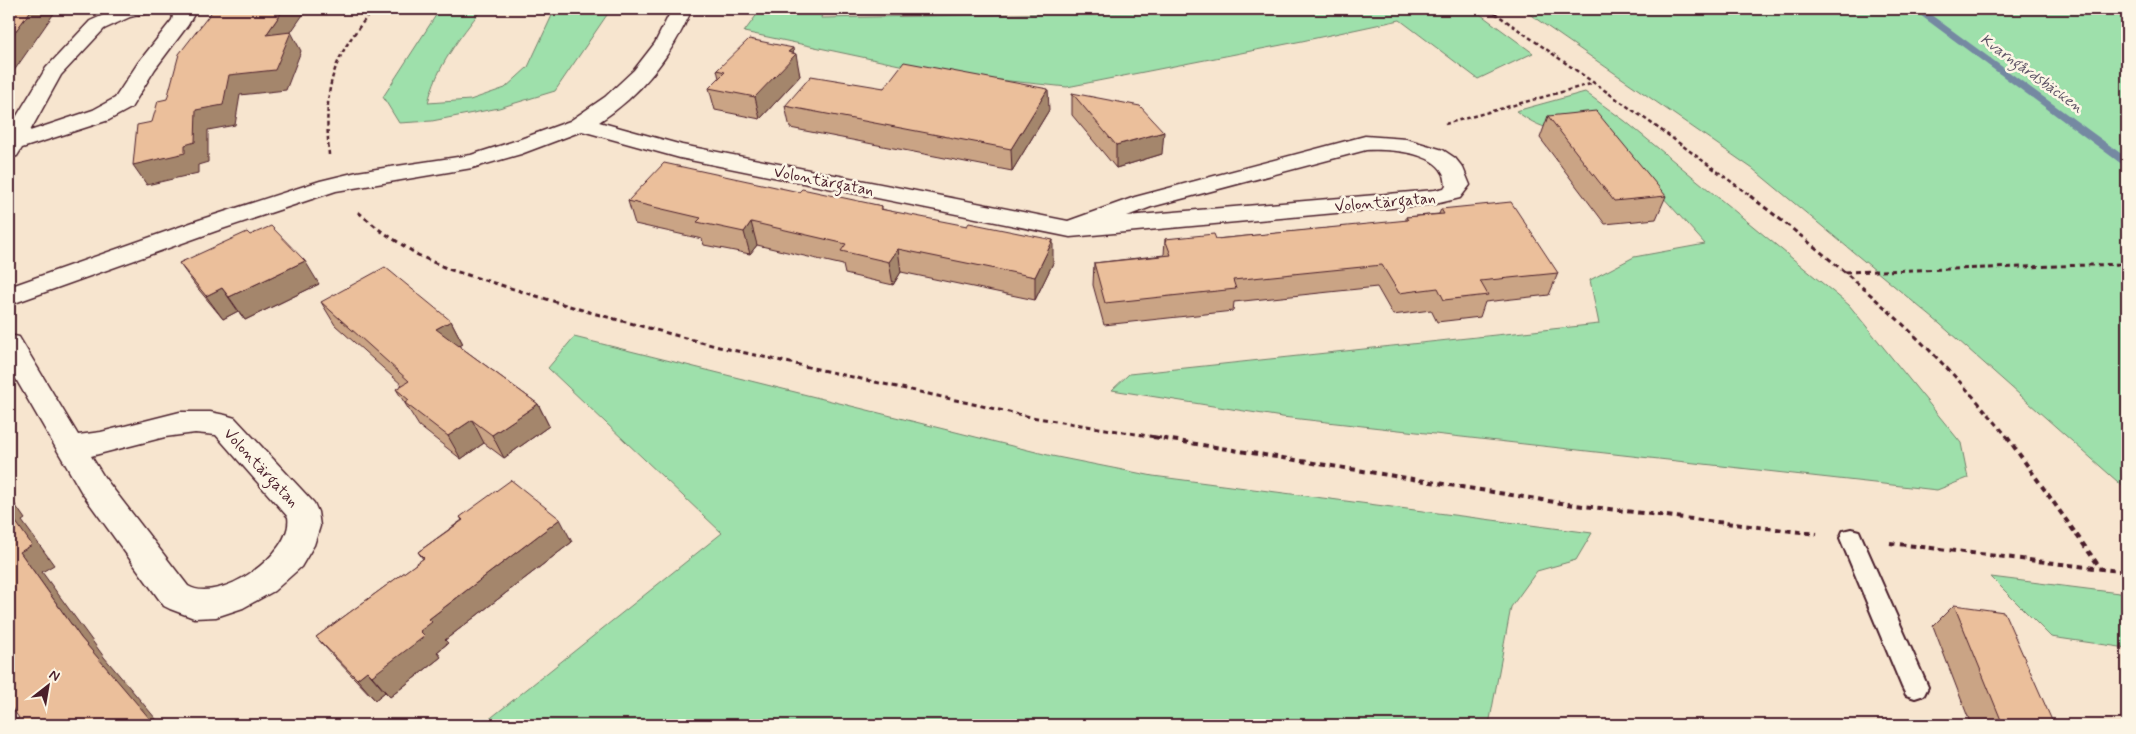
<svg xmlns="http://www.w3.org/2000/svg" width="2136" height="734" font-family="Mynerve,sans-serif">
	<style>
		.green { fill: #9ee0ab; stroke: #74806b }
		.lines { fill: none; stroke-linecap: round; stroke-linejoin: round }
		.stream { fill: #7589a2; fill-rule: evenodd }
		.service-casing { stroke: #4a1f2b; stroke-width: 4 }
		.minor-casing { stroke: #4a1f2b; stroke-width: 3 }
		.path-far2 { stroke: #4a1f2b; stroke-width: 2.5; stroke-dasharray: 4 3; stroke-linecap: butt }
		.path-far1 { stroke: #4a1f2b; stroke-width: 3; stroke-dasharray: 5 4; stroke-linecap: butt }
		.path { stroke: #4a1f2b; stroke-width: 4; stroke-dasharray: 5.5 4.5; stroke-linecap: butt }
		.service { fill: #fcf5e5; fill-rule: evenodd }
		.minor { fill: #fcf5e5; fill-rule: evenodd }
		.wall { fill: #caa485; stroke: #4a1f2b }
		.shaded-wall { fill: #a4866c; stroke: #4a1f2b }
		.building { fill: #ebbf9b; stroke: #4a1f2b }
		.labels { text-anchor: middle; stroke-width: 5; stroke-linejoin: round; paint-order: stroke }
		.far-water-label { font-size: 15px; font-style: italic; fill: #5f5466; stroke: #fcf5e5 }
		.street-label { font-size: 16px; fill: #4a1f2b; stroke: #fcf5e5 }
	</style>
	<rect width="100%" height="100%" fill="#f7e5cf"/>
	<filter id="ink" filterUnits="userSpaceOnUse"><feTurbulence type="fractalNoise" baseFrequency=".02" numOctaves="2"/><feDisplacementMap in="SourceGraphic" scale="10" xChannelSelector="R" yChannelSelector="G"/><feConvolveMatrix kernelMatrix="1 2 1 2 8 2 1 2 1" color-interpolation-filters="sRGB"/></filter>
	<g filter="url(#ink)">
		<g class="green">
			<path d="M440,9H482C460,37 436,67 428,103L470,100L505,88L528,67L555,9H611L555,91L499,108L432,121L399,123L383,97Z"/>
			<path d="M761,9H823L821,18L1272,9H1473L1533,53L1478,79L1400,20L1302,41L1067,87L942,74L744,32Z"/>
			<path d="M1522,9H2127V490L1940,324L1753,169Z"/>
			<path d="M1585,92L1625,121L1849,305L1961,443L1968,478L1937,490L1282,417L1112,390L1129,374L1599,324L1590,280L1634,257L1705,244L1600,127C1561,129 1549,136 1516,111Z"/>
			<path d="M574,337L1052,456L1153,476L1592,533L1576,560L1537,571L1511,607L1489,725H482L722,533L548,368Z"/>
			<path d="M1991,577L2127,594V648L2051,637Z"/>
		</g>
		<g class="lines">
			<path class="stream" d="M1912,9H1923L2127,158V166L2123,165Z"/>
			<g class="service-casing">
				<path id="service" d="M1851,529L1859,531L1862,538L1928,687L1924,695L1915,698L1906,695L1902,687L1840,538L1843,531Z"/>
			</g>
			<g class="minor-casing">
				<g id="minor">
					<path d="M117,9H150L147,13L130,17L104,29L61,75L30,131L93,110L115,98L138,63L172,20L173,16L166,9H189L194,14L188,25L155,69L131,108L109,120L22,148L17,156L9,158V129L46,68L90,21Z"/>
					<path d="M672,9H692C672,55 641,95 599,122L682,145L1068,221L1135,197L1365,136L1406,139L1443,150L1455,158L1463,168L1470,185L1460,198L1435,204L1070,237L680,158L582,131L521,154L472,168L336,191L216,231L9,305V287L199,220L320,181L357,172L471,155L518,140L570,121L605,97L634,70L655,43ZM1366,150C1387,149 1432,151 1443,173C1445,176 1445,181 1446,185L1444,188L1435,190L1127,216L1151,207Z"/>
					<path d="M9,335L19,337L78,435L101,432L180,412H210L225,415L235,418L314,503L318,512L320,526L314,545L301,567L274,591L243,608L216,617L194,618L170,609L164,606L82,493L60,455L9,367ZM195,433L216,435L288,517C294,553 219,605 188,586L104,477L91,456L165,437Z"/>
				</g>
			</g>
			<g class="path-far2">
				<path d="M1489,9L1668,135L1752,197"/>
				<path d="M1445,124L1594,83"/>
				<path d="M329,155C324,88 329,61 374,9"/>
			</g>
			<g class="path-far1">
				<path d="M1750,196C1843,267 1935,346 2008,438"/>
				<path d="M358,212L381,231L418,255L448,269L589,312L719,347L1031,417L1161,438"/>
				<path d="M1845,272L2127,264"/>
			</g>
			<g class="path">
				<path d="M1153,437L1567,504L1817,534"/>
				<path d="M2007,437L2101,569"/>
				<path d="M1890,543L2127,572"/>
			</g>
			<use href="#service" class="service"/>
			<use href="#minor" class="minor"/>
		</g>
		<g class="wall">
			<path d="M794,54L800,76L760,119L715,110L709,88L719,78L717,70Z"/>
			<path d="M884,88L1049,110L1012,171L790,128L785,106Z"/>
			<path d="M1072,93L1162,154L1116,168L1072,115Z"/>
			<path d="M1548,116L1666,196L1656,219L1605,224L1540,138Z"/>
			<path d="M799,192L882,206V209L1053,263L1035,300L901,272L893,285L845,274L843,265L757,245L750,254L704,245L702,239L635,224L628,201Z"/>
			<path d="M1441,209L1558,273L1549,295L1485,302L1480,317L1437,322L1431,310L1393,315L1377,287L1234,302L1233,311L1104,325L1093,285L1094,263L1164,255L1165,239H1216L1406,221V217L1439,214Z"/>
			<path d="M250,235L319,284L245,320L238,311L223,319L195,285L179,263Z"/>
			<path d="M321,302L451,321L463,344L459,346L538,404L549,426L504,458L484,443L461,459L419,426L396,389L402,385L335,325Z"/>
			<path d="M460,517L572,542L445,640L448,643L437,652L441,657L390,697L385,692L375,700L335,658L316,637L423,559L418,552L462,520Z"/>
			<path d="M1954,605L2054,725H1971L1933,626Z"/>
		</g>
		<g class="shaded-wall">
			<path d="M32,9H57L9,78V40Z"/>
			<path d="M284,9H307L291,32L301,51L286,90L240,95L235,125L208,130V162L198,165V173L147,185L133,165L185,145L196,110L229,75L266,35Z"/>
			<path d="M793,48L794,55L796,54L800,76L760,119L755,97L788,52Z"/>
			<path d="M1048,89L1049,110L1012,171L1011,149Z"/>
			<path d="M1164,132L1162,154L1116,168V145Z"/>
			<path d="M751,222L757,245L750,254L744,232Z"/>
			<path d="M1053,240V263L1035,300V277Z"/>
			<path d="M898,249L901,272L893,285L889,262Z"/>
			<path d="M305,261L319,284L245,320L229,297Z"/>
			<path d="M222,288L238,311L223,319L206,296Z"/>
			<path d="M451,321L463,344L449,352L436,329Z"/>
			<path d="M538,404L549,426L504,458L492,435Z"/>
			<path d="M472,420L484,443L461,459L448,436Z"/>
			<path d="M9,496L25,519L22,521L54,565L42,572L104,657L161,725H152L81,638L20,552L9,512Z"/>
			<path d="M560,519L572,542L445,640L448,643L437,652L441,657L390,697L372,676L420,631L429,619Z"/>
			<path d="M367,671L385,692L375,700L357,679Z"/>
		</g>
		<g class="building">
			<path d="M9,9H32L9,40Z"/>
			<path d="M214,9H284L266,35L291,32L275,70L229,75L223,105L196,110L195,142L185,145V153L133,165L137,125L152,122L158,101L167,99L179,54Z"/>
			<path d="M749,39L793,48L788,52L796,54L755,97L709,88L725,72L717,70Z"/>
			<path d="M904,62L1048,89L1011,149L785,106L811,76L884,88Z"/>
			<path d="M1072,93L1140,106L1164,132L1116,145Z"/>
			<path d="M1596,111L1666,196L1614,201L1548,116Z"/>
			<path d="M664,163L799,192L802,189L882,206L880,209L967,226L969,223L1053,240L1035,277L898,249L889,262L841,251L846,244L751,222L744,232L697,222L701,218L628,201Z"/>
			<path d="M1511,202L1558,273L1480,281L1488,295L1444,300L1438,288L1399,293L1382,265L1233,280L1236,289L1105,303L1094,263L1171,255L1165,239L1214,234L1216,239L1408,220L1406,217L1444,214L1441,209Z"/>
			<path d="M271,226L305,261L229,297L222,288L206,296L179,263L247,232L250,235Z"/>
			<path d="M385,267L451,321L436,329L538,404L492,435L472,420L448,436L405,403L409,400L396,389L409,381L321,302Z"/>
			<path d="M511,480L560,519L429,619L432,622L420,631L425,636L372,676L367,671L357,679L316,637L424,558L418,552L463,520L460,517Z"/>
			<path d="M9,512L32,545L20,552L81,638L150,719L148,720L152,725H9L19,718L9,704Z"/>
			<path d="M1954,605L2004,612L2054,725H2041L2001,720Z"/>
		</g>
	</g>
	<g class="labels">
		<g class="far-water-label">
			<text transform="translate(2032 73) rotate(36)" y="5">Kvarngårdsbäcken</text>
		</g>
		<g class="street-label">
			<text transform="translate(824 180) rotate(11)" y="6">Volontärgatan</text>
			<text transform="translate(1385 201) rotate(-5)" y="6">Volontärgatan</text>
			<text transform="translate(262 467) rotate(47)" y="6">Volontärgatan</text>
		</g>
	</g>
	<rect width="2136" height="734" fill="none" stroke="#fcf5e5" stroke-width="30"/>
	<rect x="15" y="15" width="2106" height="704" fill="none" stroke="#4a1f2b" stroke-width="2" filter="url(#ink)"/>
	<g transform="translate(48 686) rotate(31)" stroke="#fcf5e5" stroke-width="4" paint-order="stroke">
	<path d="M0-4L9 19L0 12L-9 19Z" fill="#4a1f2b"/>
	<text y="-8" font-size="14" font-weight="bold" text-anchor="middle" fill="#4a1f2b">N</text>
	</g>
</svg>
